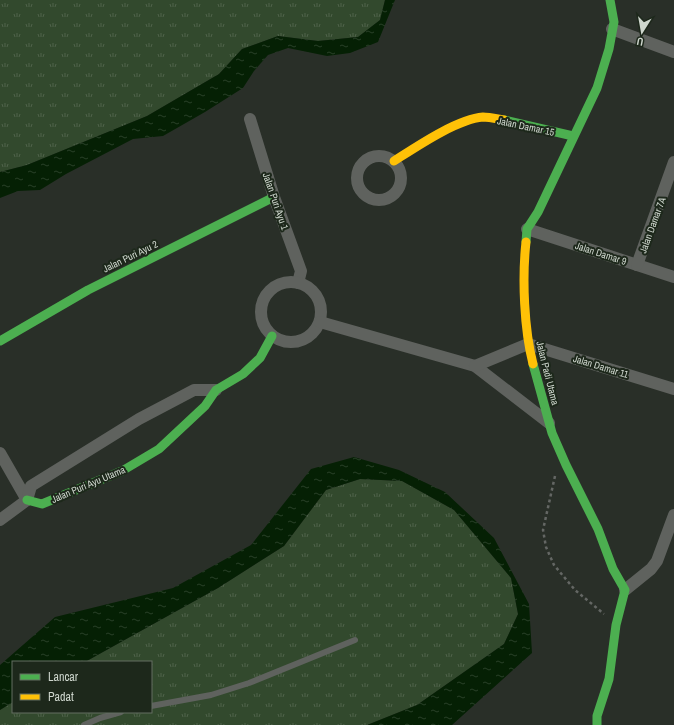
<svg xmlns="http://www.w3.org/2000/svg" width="674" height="725" font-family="'Archivo Narrow',sans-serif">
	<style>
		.grass { fill: url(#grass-tufts) }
		.water { fill: url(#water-ripples) }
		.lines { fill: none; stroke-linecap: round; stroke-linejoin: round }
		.path { stroke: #646764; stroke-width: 2.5; stroke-dasharray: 3 3; stroke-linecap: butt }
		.lane { stroke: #5f625e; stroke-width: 6 }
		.street { stroke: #5f625e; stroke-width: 12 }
		.fast { stroke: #4caf50; stroke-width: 9 }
		.slow { stroke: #ffc107; stroke-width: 9 }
		.labels { text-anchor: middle; stroke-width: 4; stroke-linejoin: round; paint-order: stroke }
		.street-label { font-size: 10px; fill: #cfd7ce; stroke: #1d281b }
	</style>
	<defs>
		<pattern id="grass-tufts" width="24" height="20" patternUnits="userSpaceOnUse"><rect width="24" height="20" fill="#32492d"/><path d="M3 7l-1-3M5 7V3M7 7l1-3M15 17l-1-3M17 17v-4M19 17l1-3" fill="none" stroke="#4f624a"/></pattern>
		<pattern id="water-ripples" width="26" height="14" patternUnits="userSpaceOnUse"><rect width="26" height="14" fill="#052004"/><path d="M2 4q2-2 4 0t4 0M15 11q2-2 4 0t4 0" fill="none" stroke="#284027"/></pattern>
	</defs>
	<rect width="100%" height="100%" fill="#292f28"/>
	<g class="grass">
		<path d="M0,0H385L380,20L358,37L318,41L278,36L242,49L219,74L147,116L27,165L0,172Z"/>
		<path d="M360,479L402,481L454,510L511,578L518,614L504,644L417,705L367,725H0V710L13,702V712H151V662H85L218,588L284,546L326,490Z"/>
	</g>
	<g class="water">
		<path d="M385,0H395L378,42L350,53L327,56L288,48L268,55L254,71L243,88L205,112L163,136L133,139L66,174L40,190L18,191L0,198V172L27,165L147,116L219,74L242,49L278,36L318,41L358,37L380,20Z"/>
		<path d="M354,457L399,470L445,492L494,538L529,604L532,653L452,725H367L417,705L504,644L518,614L511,578L454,510L402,481L360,479L326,490L284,546L218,588L85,662H13V702L0,710V665L55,617L173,588L251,545L311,469Z"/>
	</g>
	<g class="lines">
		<path class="path" d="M555,476L543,530L546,547L554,565L575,590L604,614"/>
		<g class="lane">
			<path d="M151,706L211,695L249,683L355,640"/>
			<path d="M84,725L100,718L121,712"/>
		</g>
		<g class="street">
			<path d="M612,29L674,52"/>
			<path d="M250,119L274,197L301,271L298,283"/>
			<circle cx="379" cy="178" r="22"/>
			<path d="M527,229L674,277"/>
			<path d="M637,265L674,162"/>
			<circle cx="291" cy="312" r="30"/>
			<path d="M320,322L475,366L549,423"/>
			<path d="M475,366L528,344L674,389"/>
			<path d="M0,453L27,500"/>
			<path d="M0,520L27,500L31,486L139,419L194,390H216"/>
			<path d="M625,590L651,569L657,561L674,515"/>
		</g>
		<g class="fast">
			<path d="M504,120L573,136"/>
			<path d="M526,242L527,229L538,212L597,88L609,49L614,22L610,0"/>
			<path d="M0,341L88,290L274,197"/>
			<path d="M533,364L552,433L566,465L598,529L613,569L625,590L616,625L609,679L597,716V725"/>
			<path d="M27,500L42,504L122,471L159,449L205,406L216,390L243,374L260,358L272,336"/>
		</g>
		<g class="slow">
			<path d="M394,161C416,147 457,119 483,117C489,117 498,119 504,120"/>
			<path d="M526,242C522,278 524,329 533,364"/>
		</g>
	</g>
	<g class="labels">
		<g class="street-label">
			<text transform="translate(526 126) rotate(12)" y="4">Jalan Damar 15</text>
			<text transform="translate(276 201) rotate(71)" y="4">Jalan Puri Ayu 1</text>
			<text transform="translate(652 225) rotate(-70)" y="4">Jalan Damar 7A</text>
			<text transform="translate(601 253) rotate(18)" y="4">Jalan Damar 9</text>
			<text transform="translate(130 256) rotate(-26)" y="4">Jalan Puri Ayu 2</text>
			<text transform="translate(601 366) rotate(17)" y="4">Jalan Damar 11</text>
			<text transform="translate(548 373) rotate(76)" y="4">Jalan Padi Utama</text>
			<text transform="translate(88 484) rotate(-23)" y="4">Jalan Puri Ayu Utama</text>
		</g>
	</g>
	<rect x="12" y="661" width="140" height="52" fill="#1d281b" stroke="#646e63"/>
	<rect x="20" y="674" width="20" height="6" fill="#4caf50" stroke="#646e63"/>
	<text x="48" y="681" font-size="12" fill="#cfd7ce">Lancar</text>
	<rect x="20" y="694" width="20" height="6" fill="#ffc107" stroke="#646e63"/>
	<text x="48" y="701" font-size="12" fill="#cfd7ce">Padat</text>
	<g transform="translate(642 32) rotate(191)" stroke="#1d281b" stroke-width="3" paint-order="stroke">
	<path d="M0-3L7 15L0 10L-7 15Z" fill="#cfd7ce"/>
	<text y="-6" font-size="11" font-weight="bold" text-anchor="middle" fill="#cfd7ce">U</text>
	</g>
</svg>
